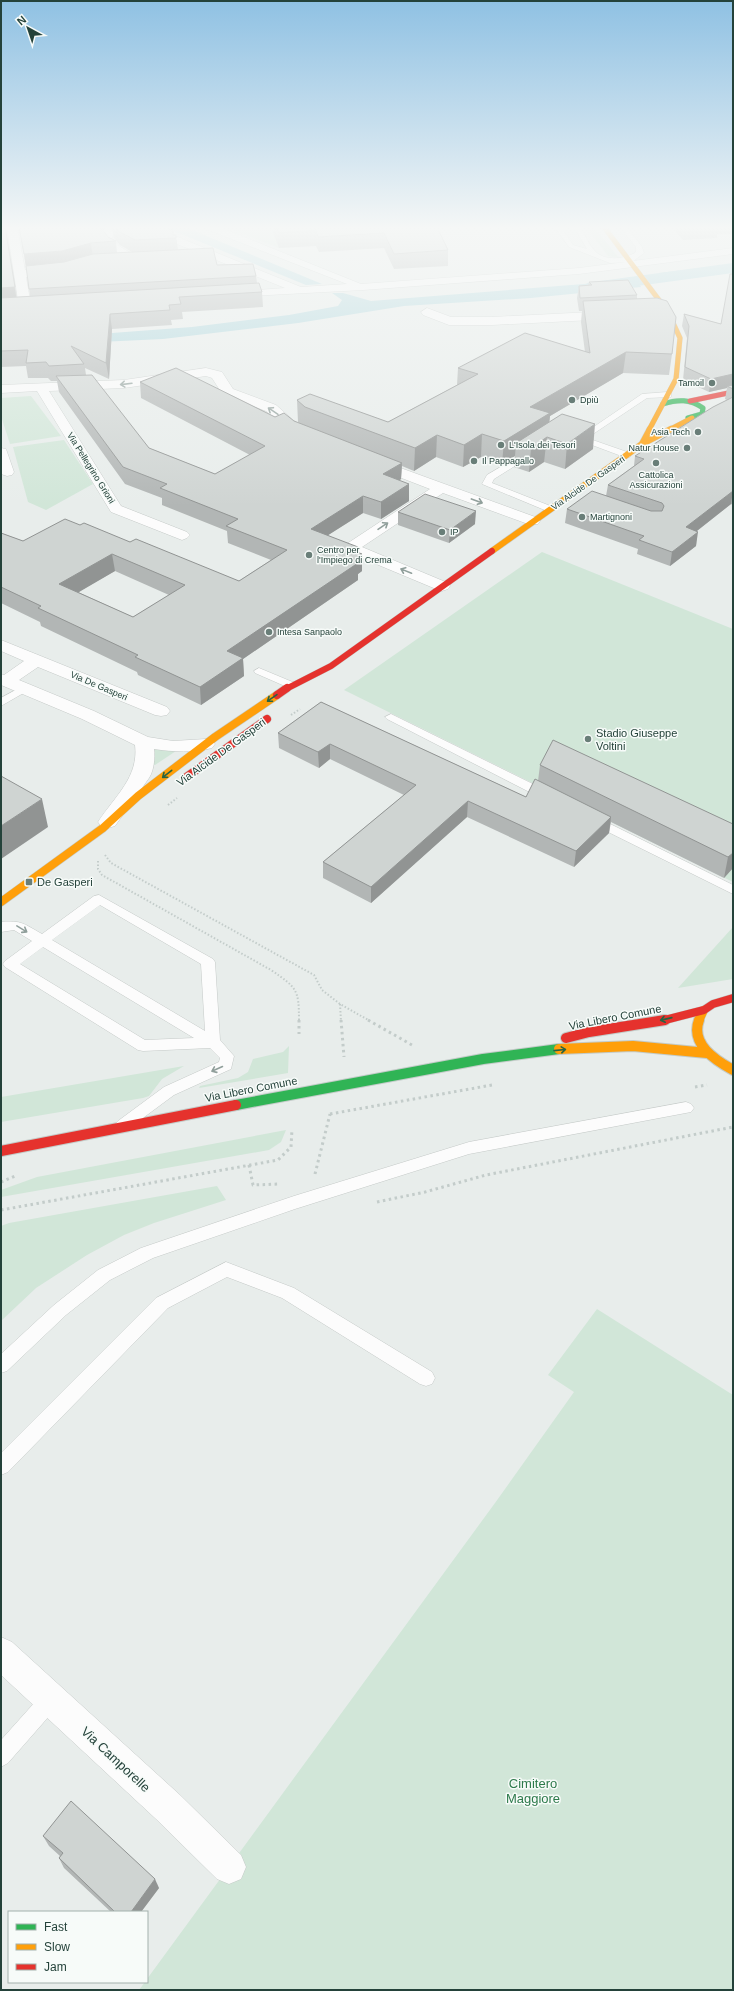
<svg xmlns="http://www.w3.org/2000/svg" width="734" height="1991" font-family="Helvetica,sans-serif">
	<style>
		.green { fill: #d1e6d8 }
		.water { fill: #a9d4db }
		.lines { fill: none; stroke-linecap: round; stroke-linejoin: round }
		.canal { fill: #a9d4db; fill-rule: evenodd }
		.lane-casing { stroke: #c5cac8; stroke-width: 1 }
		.street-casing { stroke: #c5cac8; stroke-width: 1 }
		.fast-far1-casing { stroke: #c3cbc8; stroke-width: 5.5 }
		.fast-casing { stroke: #c3cbc8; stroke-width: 12 }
		.slow-far3-casing { stroke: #c3cbc8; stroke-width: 5.5 }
		.slow-far2-casing { stroke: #c3cbc8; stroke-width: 7 }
		.slow-far1-casing { stroke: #c3cbc8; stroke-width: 9 }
		.slow-casing { stroke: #c3cbc8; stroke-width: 12 }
		.jam-far3-casing { stroke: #c3cbc8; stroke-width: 5.5 }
		.jam-far2-casing { stroke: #c3cbc8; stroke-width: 7 }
		.jam-far1-casing { stroke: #c3cbc8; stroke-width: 9 }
		.jam-casing { stroke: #c3cbc8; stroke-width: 12 }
		.path-far1 { stroke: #c3ccca; stroke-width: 2; stroke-dasharray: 1.5 2; stroke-linecap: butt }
		.path { stroke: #c3ccca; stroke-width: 3; stroke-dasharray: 2.5 3.5; stroke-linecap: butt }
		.lane { fill: #fcfcfc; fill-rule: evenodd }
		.street { fill: #fcfcfc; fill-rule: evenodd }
		.fast-far1 { stroke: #30b455; stroke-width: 5 }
		.fast { stroke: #30b455; stroke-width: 10 }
		.slow-far3 { stroke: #ff9f0a; stroke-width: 5 }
		.slow-far2 { stroke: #ff9f0a; stroke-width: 6 }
		.slow-far1 { stroke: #ff9f0a; stroke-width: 8 }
		.slow { stroke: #ff9f0a; stroke-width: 10 }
		.jam-far3 { stroke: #e5322d; stroke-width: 5 }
		.jam-far2 { stroke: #e5322d; stroke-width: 6 }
		.jam-far1 { stroke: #e5322d; stroke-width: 8 }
		.jam { stroke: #e5322d; stroke-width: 10 }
		.wall { fill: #b2b6b5; fill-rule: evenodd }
		.shaded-wall { fill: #919493 }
		.building { fill: #cfd4d2; stroke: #919493; fill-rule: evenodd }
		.oneway { stroke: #909f9b }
		.oneway2 { stroke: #286442 }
		.poi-dot { fill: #697e78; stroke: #f7fbf9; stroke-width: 1.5 }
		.labels { text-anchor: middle; stroke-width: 3; stroke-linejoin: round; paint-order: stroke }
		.far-poi-label { font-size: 9px; fill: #24423a; stroke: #f7fbf9; text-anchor: start }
		.far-street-label { font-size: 9px; fill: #24423a; stroke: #f7fbf9 }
		.poi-label { font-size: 11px; fill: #24423a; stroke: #f7fbf9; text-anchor: start }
		.street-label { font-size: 11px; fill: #24423a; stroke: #f7fbf9 }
		.near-street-label { font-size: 13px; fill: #24423a; stroke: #f7fbf9 }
		.near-park-label { font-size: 13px; fill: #2d7a4b; stroke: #f7fbf9 }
	</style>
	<rect width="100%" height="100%" fill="#e8edeb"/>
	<g class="green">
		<path d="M225,227H282L279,248Z"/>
		<path d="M586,227H594L619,258L608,256Z"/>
		<path d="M31,396L61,436L10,444L1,416V398Z"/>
		<path d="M64,440L93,484L46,510L28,502L13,447Z"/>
		<path d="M542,552L733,629V882L344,690Z"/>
		<path d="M152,746L176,751L155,765L153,764L155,752Z"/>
		<path d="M733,927V979L678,988Z"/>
		<path d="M289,1046L288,1073L199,1088L200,1086L238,1078L248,1072L253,1059L283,1052Z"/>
		<path d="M184,1066L162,1079L149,1096L143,1098L1,1122V1097Z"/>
		<path d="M286,1130L281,1142L269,1150L1,1197V1190L37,1177Z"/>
		<path d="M217,1186L226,1200L154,1223L124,1235L87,1255L36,1288L1,1321V1226L9,1223Z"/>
		<path d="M597,1309L733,1395V1990H139L145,1982H147V1979L495,1503L574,1392L548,1375Z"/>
	</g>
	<g class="water">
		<path d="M164,227H185L322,284L306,285Z"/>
		<path d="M733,264V270L664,280L659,273Z"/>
		<path d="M633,277L641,287L531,298L404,306L298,323L163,339L99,342L45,338L192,327L289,315L338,306L342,300L332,293H343L371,301L584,284Z"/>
	</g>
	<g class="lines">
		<path class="canal" d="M733,263V273L593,292L587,291L585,287L587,283L593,282Z"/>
		<g class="lane-casing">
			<g id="lane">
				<path d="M555,227H561L573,245L587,249L574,227H580C585,235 589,245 595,251C605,262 626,259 636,252V247L620,227H627L642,247L644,253L632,262L610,263L569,247Z"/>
				<path d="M668,392L671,393V397L647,398L587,438L630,453V457H624L576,439L642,394Z"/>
				<path d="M531,449L535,452L534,454L494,479L492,483L553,507V511H547L482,484L487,475Z"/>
				<path d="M259,668L295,683L297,685L295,687H287L255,673L254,671Z"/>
				<path d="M23,686L29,689L27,691L1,706V698Z"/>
				<path d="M391,714L551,793L553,796L547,800L543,799L387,719L385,717Z"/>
				<path d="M592,815L733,885V894L588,822L586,819Z"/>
				<path d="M99,895L213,959L215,962L220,1040L234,1056L231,1069L174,1095L128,1129L123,1131L118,1129L115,1125L118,1121L164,1087L219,1062L220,1058L210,1048L143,1051L138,1050L5,967L3,964L5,961L32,941L14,930L1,932V922C22,920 24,924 42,934L94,896ZM100,905L201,964L205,1031L52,940ZM43,947L194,1038L145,1040L20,964Z"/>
				<path d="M686,1102L691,1104L694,1108L691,1112L469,1154L295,1209L153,1258L110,1280L66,1315L7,1371L1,1373V1354L54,1305L98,1270L141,1248L294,1196L469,1142Z"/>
				<path d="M226,1262L294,1288L432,1372L435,1378L432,1384L426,1386L420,1384L282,1298L227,1277L168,1308L8,1472L1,1475V1453L156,1298Z"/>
				<path d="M51,1689L58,1692L61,1699L58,1706L8,1763L1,1767V1740L44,1692Z"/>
			</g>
		</g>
		<g class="street-casing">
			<g id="street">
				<path d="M7,227H17L25,270L57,268L63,271L57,274L26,277L31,306L25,310L19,306Z"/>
				<path d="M106,227H116L112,238L119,246L139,258L141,260L139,262C127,265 107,247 101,238Z"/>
				<path d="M139,227H153L301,287L347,284L206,229L205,227H219L361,284L579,268L733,248V254L579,274L363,290L232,297L228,296L226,294L228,292L285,288L140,229Z"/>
				<path d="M427,308L451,317H492L612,311L618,315L612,319L492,325H449L423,315L421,312Z"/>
				<path d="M206,368L222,372L233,389L276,405L309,434L307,437H297L266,411L223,395L212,378L206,376L124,388L49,391L121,506L187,532L190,535L187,538L182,540L111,512L37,391L1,393V385L124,380Z"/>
				<path d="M1,448L6,449L14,472L12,475L7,476L1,474Z"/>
				<path d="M373,458L538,518L540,521L538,524H528L443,493L362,547L448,583L450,586L448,589L442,591L436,589L345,551L342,548L345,545L430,489L368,465L366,462L368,459Z"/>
				<path d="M1,640L167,707L170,711L167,715L161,716L155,715L38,667L19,680L94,711L148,737L173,741L206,739L212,740L215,744L212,748C194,753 173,752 154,749C155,759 154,770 149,778L115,826L108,828L101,826L98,822C115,796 139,777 135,745L82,719L1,685V674L4,675L24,661L1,651Z"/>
				<path d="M1,1637L12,1642L180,1795L241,1855L246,1867L241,1879L229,1884L217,1879L156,1819L1,1675Z"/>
			</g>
		</g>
		<g class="fast-far1-casing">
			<path id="fast-far1" d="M663,404C678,399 690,399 703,408L702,414L688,418"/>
		</g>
		<g class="fast-casing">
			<path id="fast" d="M236,1105L483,1059L559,1049"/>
		</g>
		<g class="slow-far3-casing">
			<g id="slow-far3">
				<path d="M604,227L668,312L680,338L676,379L649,430"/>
				<path d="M669,430L692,418"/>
			</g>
		</g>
		<g class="slow-far2-casing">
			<g id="slow-far2">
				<path d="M642,444L650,429"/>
				<path d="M492,551L642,444L671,429"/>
			</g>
		</g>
		<g class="slow-far1-casing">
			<g id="slow-far1">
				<path d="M1,902L103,828L138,796L215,737L277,695"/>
				<path d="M699,1021L704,1010"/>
			</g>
		</g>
		<g class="slow-casing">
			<g id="slow">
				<path d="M699,1020C690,1044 715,1060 733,1070"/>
				<path d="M559,1049L633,1046L707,1053"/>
			</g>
		</g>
		<g class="jam-far3-casing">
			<path id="jam-far3" d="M690,401L733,392"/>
		</g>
		<g class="jam-far2-casing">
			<path id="jam-far2" d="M286,689L331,666L492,551"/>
		</g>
		<g class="jam-far1-casing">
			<g id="jam-far1">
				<path d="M277,695L287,688"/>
				<path d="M185,778L267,719"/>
				<path d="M661,1021L704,1010L713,1004L733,998"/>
			</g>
		</g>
		<g class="jam-casing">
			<g id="jam">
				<path d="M566,1038L589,1032L665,1020"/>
				<path d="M1,1151L236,1105"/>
			</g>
		</g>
		<g class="path-far1">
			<path d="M291,715L300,709"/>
			<path d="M168,805L177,798"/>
			<path d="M105,855L111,863L314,975L322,990L340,1004L370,1021"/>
			<path d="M98,861V869L102,875L271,970C297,988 299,989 299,1021"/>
			<path d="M340,1004L341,1021"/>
		</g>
		<g class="path">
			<path d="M299,1020V1034"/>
			<path d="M341,1020L344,1057"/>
			<path d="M368,1020L412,1045"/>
			<path d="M695,1087L707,1085"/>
			<path d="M330,1114L492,1085"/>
			<path d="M249,1165L253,1185L279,1184"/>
			<path d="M315,1174L330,1114"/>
			<path d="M1,1182L15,1176"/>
			<path d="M377,1202L425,1192L486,1175L733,1127"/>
			<path d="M1,1210L278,1160L291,1147L292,1129"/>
		</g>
		<use href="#lane" class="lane"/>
		<use href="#street" class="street"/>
		<use href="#fast-far1" class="fast-far1"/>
		<use href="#fast" class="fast"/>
		<use href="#slow-far3" class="slow-far3"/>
		<use href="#slow-far2" class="slow-far2"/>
		<use href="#slow-far1" class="slow-far1"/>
		<use href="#slow" class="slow"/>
		<use href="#jam-far3" class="jam-far3"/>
		<use href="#jam-far2" class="jam-far2"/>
		<use href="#jam-far1" class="jam-far1"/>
		<use href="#jam" class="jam"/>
	</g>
	<g class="wall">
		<path d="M1,227H6L17,297L30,296L26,266L19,227H105L103,231L108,237L116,241L117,253L132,252L120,245L114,238L112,227H165L173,235H176L178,250L217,265L256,276L257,283L262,292L263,307L182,312L183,319L171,320L172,325L112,329L109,379L85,368L86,375L149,448L215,474L250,455L141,398L140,382L275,417L294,421L299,423L298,422L297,400L388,422L457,385L458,368L585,352L581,322L582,311H579L577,298L579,286L588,285L589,282L637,295V299L672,354L669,375L623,373L550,416L549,422L593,449L565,469L544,462L529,472L514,467L515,456L502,464L481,457L463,467L436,457L414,471L402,466L401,479L399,481L409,484V501L381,519L363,513L328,535L358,552L362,571L358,574V580L243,659L244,676L201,705L138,675L137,672L41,626L40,622L1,603V533L23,541L80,525L130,542L239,581L271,560L228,543L227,531L162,505V498L125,484L59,392L57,381H51L48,378H28L26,366L1,367ZM115,571L169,595L133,617L78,592Z"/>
		<path d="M271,227H437L448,250V266L394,269L384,248L319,252L316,246L279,248Z"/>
		<path d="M672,227H733V234H717V238L683,240Z"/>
		<path d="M733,274V505L731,504L697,531L696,546L670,566L637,554L638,549L565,523L567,509L606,496L608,485L634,466L635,456L727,400L725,399L727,388L709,392L683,380L687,338L682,326L684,314L721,324Z"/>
		<path d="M398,512L475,524L449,543L398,525Z"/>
		<path d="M321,702L526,797L538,781L540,765L733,824V868L724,878L611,822L609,833L574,867L467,817L371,903L323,878V862L404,795L330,759L319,768L279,748L278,733Z"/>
		<path d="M43,1836L159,1888L141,1912H111L64,1868L59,1858L60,1856L49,1846Z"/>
	</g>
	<g class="shaded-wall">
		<path d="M5,227L17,302L1,303V288Z"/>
		<path d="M98,227H105L100,239Z"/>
		<path d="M91,243L93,258L26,268L24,254Z"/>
		<path d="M110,314L112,329L109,379L106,363Z"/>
		<path d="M626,352L623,373L550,416L548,435L516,443L515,456L502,464L504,441L530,407Z"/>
		<path d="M733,374V387L727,386V388L709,392L711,379Z"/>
		<path d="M595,424L593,449L565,469L567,444Z"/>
		<path d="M482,434L481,457L463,467L464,445Z"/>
		<path d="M437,435L436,457L414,471L415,448Z"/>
		<path d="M547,437L544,462L529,472L531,448Z"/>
		<path d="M402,463L401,479L383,491V474Z"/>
		<path d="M409,484V501L381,519V502Z"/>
		<path d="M733,491L731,504L684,541L686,527Z"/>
		<path d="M363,496V513L311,546V529Z"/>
		<path d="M476,511L475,524L449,543L450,530Z"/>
		<path d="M698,532L696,546L670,566L672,552Z"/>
		<path d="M358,547V556L362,554V571L358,574V580L243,659L244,676L201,705L200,687L227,651L352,550Z"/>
		<path d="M112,554L115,571L62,602L59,584Z"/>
		<path d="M330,744V759L319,768L318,752Z"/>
		<path d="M42,799L48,827L1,859V826Z"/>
		<path d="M468,801L467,817L371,903V887Z"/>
		<path d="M611,817L609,833L574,867L576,851Z"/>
		<path d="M733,853V868L724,878L728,857Z"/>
		<path d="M155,1879L159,1888L141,1912H131Z"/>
	</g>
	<g class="building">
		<path d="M1,227H5L15,287L1,288Z"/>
		<path d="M19,227H100L108,237L116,241L91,243L62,251L24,254Z"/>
		<path d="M115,227H165L173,230V235H176V238L135,240L118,231Z"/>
		<path d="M276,227H437L448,250L394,254L384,233L318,237L316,230L279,233Z"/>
		<path d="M213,248L217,265L253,264L256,276L29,289L26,266L64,262L93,254Z"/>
		<path d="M730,274H733V374L711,379L685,367L689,326L684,314L721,324Z"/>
		<path d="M628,280L637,295L580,298L579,286L592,285L589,282Z"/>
		<path d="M259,283L262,292L179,297L181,304L169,305L170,310L110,314L106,363L71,346L84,364L49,366L46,362L26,363L28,350L1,351V298Z"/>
		<path d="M657,298L667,301L676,317L672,354L626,352L530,407L550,413L504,441L482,434L464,445L437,435L415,448L305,407L297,400L310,394L388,422L478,374L458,368L525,333L590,353L583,301Z"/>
		<path d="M176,368L275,417L284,413L294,421L402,463L383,474L409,484L381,502L363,496L311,529L358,547L352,550L362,554L352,560L358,563L227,651L243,658L200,687L135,657L138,655L38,608L41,606L1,587V533L23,541L65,519L80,525L84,523L130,542L136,539L239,581L287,550L226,526L238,519L160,488L167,484L123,467L56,376L92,375L149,448L215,474L265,446L140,382ZM112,554L185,585L133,617L59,584Z"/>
		<path d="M733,385V389L727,386Z"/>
		<path d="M733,397V491L686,527L698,532L672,552L639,540L644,536L567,509L592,491L651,511H662L664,506L662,503L608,485L644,459L635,456L713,407Z"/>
		<path d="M562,414L595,424L567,444L547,437L531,448L516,443Z"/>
		<path d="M425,494L476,511L450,530L398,512Z"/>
		<path d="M321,702L526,797L535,779L611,817L576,851L468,801L371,887L323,862L416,785L330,744L318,752L278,733Z"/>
		<path d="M553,740L733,824V853L728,857L540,765Z"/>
		<path d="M1,776L42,799L1,826Z"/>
		<path d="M71,1801L155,1879L131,1912H115L59,1858L63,1853L43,1836Z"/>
	</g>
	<defs><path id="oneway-shaft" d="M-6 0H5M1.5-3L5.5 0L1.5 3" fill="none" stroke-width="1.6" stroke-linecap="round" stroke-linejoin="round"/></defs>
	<g class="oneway">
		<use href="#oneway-shaft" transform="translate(126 384) rotate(173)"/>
		<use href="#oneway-shaft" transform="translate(273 411) rotate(-146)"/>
		<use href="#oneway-shaft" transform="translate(477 501) rotate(20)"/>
		<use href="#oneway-shaft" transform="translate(383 526) rotate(-34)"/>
		<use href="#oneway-shaft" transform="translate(406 571) rotate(-158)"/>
		<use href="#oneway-shaft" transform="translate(22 929) rotate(31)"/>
		<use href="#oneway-shaft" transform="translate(217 1069) rotate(156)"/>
	</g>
	<g class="oneway2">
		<use href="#oneway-shaft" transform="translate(272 698) rotate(145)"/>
		<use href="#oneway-shaft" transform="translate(167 774) rotate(142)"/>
		<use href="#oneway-shaft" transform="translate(666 1019) rotate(167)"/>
		<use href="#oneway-shaft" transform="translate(560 1050) rotate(-6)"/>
	</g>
	<linearGradient id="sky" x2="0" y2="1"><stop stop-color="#8fc1e3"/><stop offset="0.45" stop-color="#f5f7f6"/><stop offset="1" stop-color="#f5f7f6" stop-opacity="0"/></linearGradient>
	<rect width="734" height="506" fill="url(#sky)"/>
	<g class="poi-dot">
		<circle cx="712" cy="383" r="4"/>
		<circle cx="572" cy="400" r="4"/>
		<circle cx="698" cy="432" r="4"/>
		<circle cx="501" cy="445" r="4"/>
		<circle cx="687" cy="448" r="4"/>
		<circle cx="474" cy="461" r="4"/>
		<circle cx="656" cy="463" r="4"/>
		<circle cx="582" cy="517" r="4"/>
		<circle cx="442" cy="532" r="4"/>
		<circle cx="309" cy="555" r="4"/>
		<circle cx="269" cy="632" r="4"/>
		<circle cx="588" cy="739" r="4"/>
		<rect x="25" y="878" width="8" height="8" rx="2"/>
	</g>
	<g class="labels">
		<g class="far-poi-label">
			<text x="704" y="386" text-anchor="end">Tamoil</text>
			<text x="580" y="403">Dpiù</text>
			<text x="690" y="435" text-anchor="end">Asia Tech</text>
			<text x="509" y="448">L'Isola dei Tesori</text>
			<text x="679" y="451" text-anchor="end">Natur House</text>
			<text x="482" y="464">Il Pappagallo</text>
			<text x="656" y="478" text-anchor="middle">Cattolica<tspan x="656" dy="10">Assicurazioni</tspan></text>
			<text x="590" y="520">Martignoni</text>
			<text x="450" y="535">IP</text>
			<text x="317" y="553">Centro per<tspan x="317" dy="10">l'Impiego di Crema</tspan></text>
			<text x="277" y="635">Intesa Sanpaolo</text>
		</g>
		<g class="far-street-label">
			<text transform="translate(91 468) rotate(58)" y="3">Via Pellegrino Grioni</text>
			<text transform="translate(588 483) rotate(-35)" y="3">Via Alcide De Gasperi</text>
			<text transform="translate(99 686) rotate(23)" y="3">Via De Gasperi</text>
		</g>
		<g class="poi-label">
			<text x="596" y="737">Stadio Giuseppe<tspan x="596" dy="13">Voltini</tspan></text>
			<text x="37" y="886">De Gasperi</text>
		</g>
		<g class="street-label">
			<text transform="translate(221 752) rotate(-36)" y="4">Via Alcide De Gasperi</text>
			<text transform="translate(615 1017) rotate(-11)" y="4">Via Libero Comune</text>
			<text transform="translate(251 1089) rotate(-11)" y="4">Via Libero Comune</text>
		</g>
		<g class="near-street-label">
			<text transform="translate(116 1759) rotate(43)" y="5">Via Camporelle</text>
		</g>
		<g class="near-park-label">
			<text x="533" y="1788">Cimitero<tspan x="533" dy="15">Maggiore</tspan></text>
		</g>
	</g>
	<rect width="734" height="1991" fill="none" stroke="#24423a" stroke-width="4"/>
	<rect x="8" y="1911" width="140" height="72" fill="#f7fbf9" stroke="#a3b1ad"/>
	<rect x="16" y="1924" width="20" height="6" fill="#30b455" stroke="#a3b1ad"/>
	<text x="44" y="1931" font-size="12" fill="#24423a">Fast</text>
	<rect x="16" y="1944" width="20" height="6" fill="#ff9f0a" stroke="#a3b1ad"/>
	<text x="44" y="1951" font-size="12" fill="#24423a">Slow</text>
	<rect x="16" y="1964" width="20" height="6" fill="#e5322d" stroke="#a3b1ad"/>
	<text x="44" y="1971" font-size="12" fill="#24423a">Jam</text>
	<g transform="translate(28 28) rotate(320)" stroke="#f7fbf9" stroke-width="3" paint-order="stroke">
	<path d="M0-3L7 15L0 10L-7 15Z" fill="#24423a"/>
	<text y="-6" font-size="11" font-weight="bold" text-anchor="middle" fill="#24423a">N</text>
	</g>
</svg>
